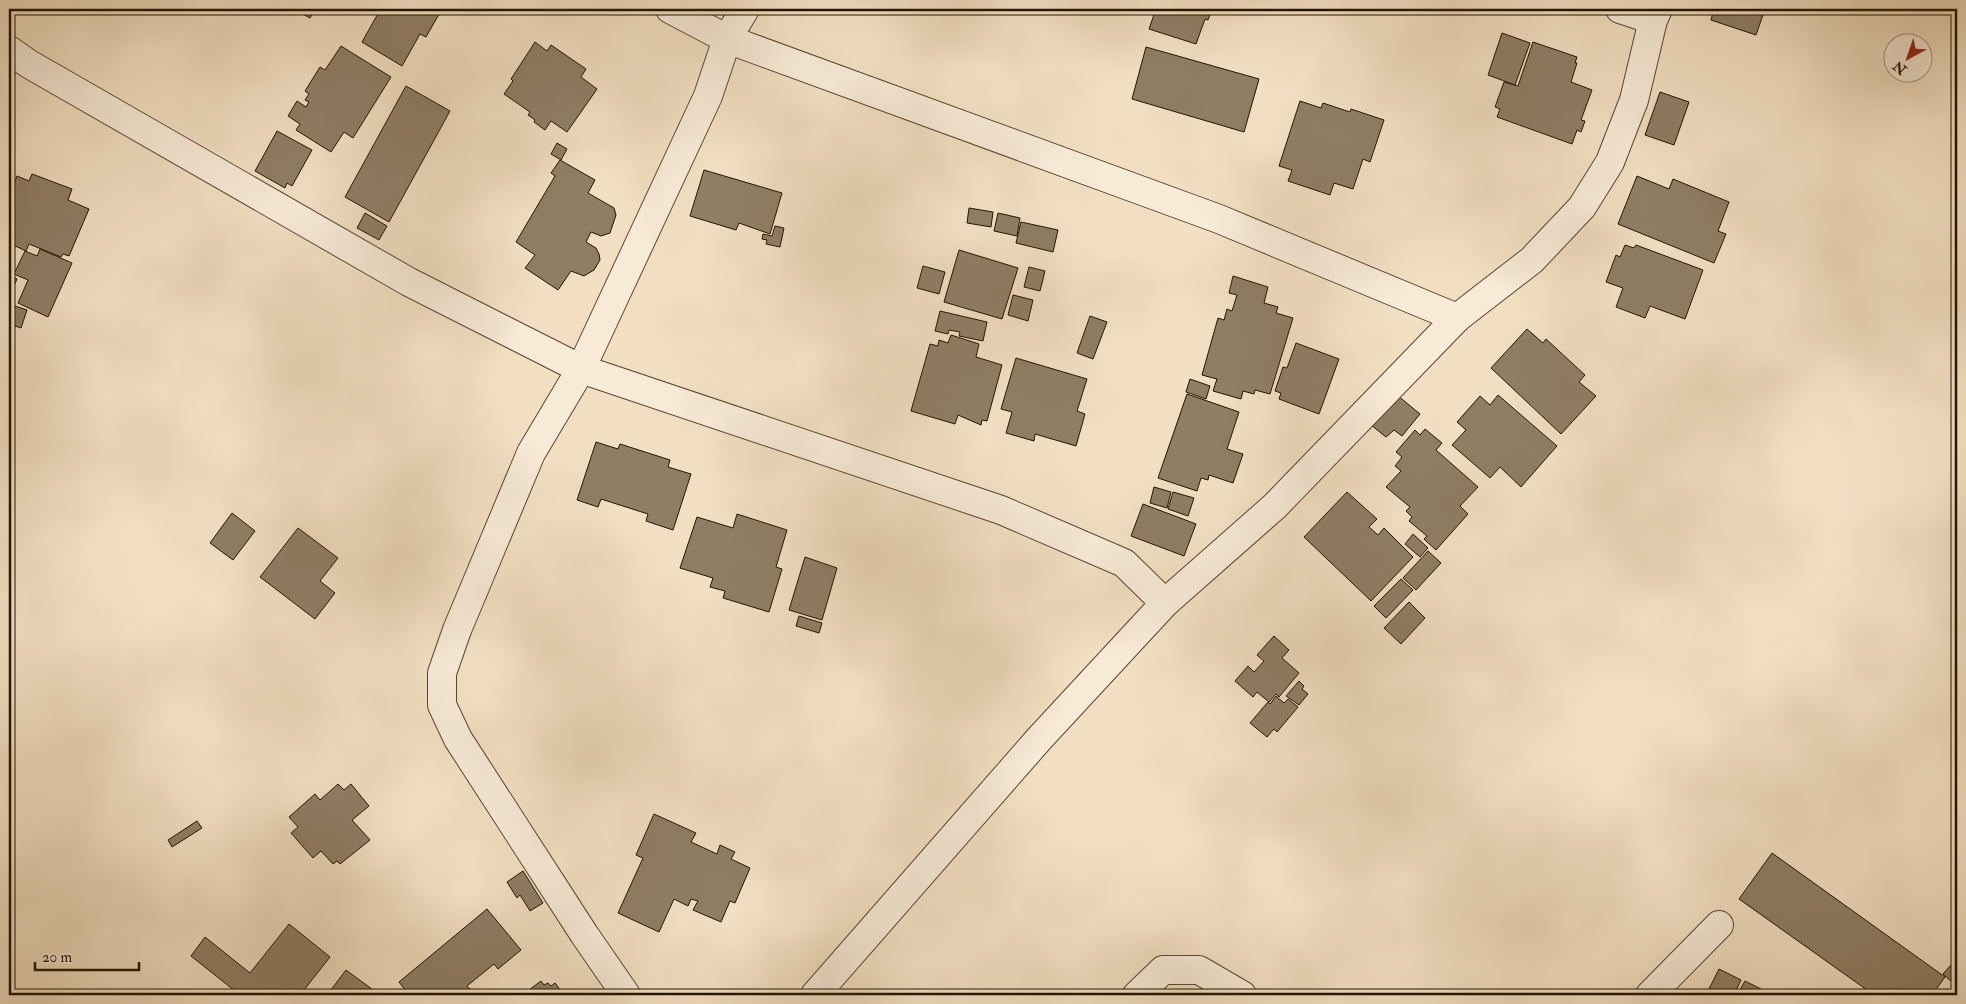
<svg xmlns="http://www.w3.org/2000/svg" width="1966" height="1004" font-family="'IM FELL Double Pica',serif">
	<style>
		.building { fill: #8f7e65; stroke: #231401 }
		.lines { fill: none; stroke-linecap: round; stroke-linejoin: round }
		.street-casing { stroke: #574731; stroke-width: 30 }
		.street { stroke: #f7ead7; stroke-width: 28 }
	</style>
	<rect width="100%" height="100%" fill="#f2dfc2"/>
	<filter id="stains"><feTurbulence type="fractalNoise" baseFrequency=".004" numOctaves="4"/><feColorMatrix values="0 0 0 0 .2 0 0 0 0 .09 0 0 0 0 .02 0 0 0 .5 -.17"/></filter>
	<radialGradient id="worn" r=".72"><stop offset=".6" stop-color="#630" stop-opacity="0"/><stop offset="1" stop-color="#630" stop-opacity=".3"/></radialGradient>
	<g class="building">
		<path d="M294,9H315L310,18Z"/>
		<path d="M377,9H442L426,37L420,34L402,66L362,42L380,10Z"/>
		<path d="M1156,9H1212L1208,20L1205,19L1196,44L1149,29Z"/>
		<path d="M1703,9H1765L1756,35L1711,20L1713,12Z"/>
		<path d="M1502,33L1530,43L1515,85L1488,75Z"/>
		<path d="M535,42L547,51L551,45L586,69L581,77L597,89L567,132L551,121L545,130L534,122L535,120L528,115L530,112L504,94L513,81L511,79Z"/>
		<path d="M1533,42L1577,57L1575,63H1577L1571,82L1592,90L1581,120L1585,121L1581,132L1577,130L1572,144L1497,117L1500,109L1495,107L1504,82L1518,86Z"/>
		<path d="M341,46L391,77L353,138L344,132L331,152L296,130L300,124L288,116L297,101L306,107L309,102L305,100L309,94L305,91L320,67L325,70Z"/>
		<path d="M1146,47L1259,79L1244,132L1132,99Z"/>
		<path d="M406,86L450,111L389,222L345,197Z"/>
		<path d="M1660,92L1689,102L1674,145L1645,135Z"/>
		<path d="M1300,101L1321,108L1323,103L1350,112L1351,109L1384,120L1370,162L1363,159L1353,189L1334,183L1330,195L1288,181L1292,170L1279,166Z"/>
		<path d="M277,131L312,150L292,186L287,183L285,188L255,171Z"/>
		<path d="M557,143L567,149L561,160L551,154Z"/>
		<path d="M560,160L595,180L588,193L614,208L616,215L610,233L601,236L591,232L586,242L596,248L599,254L600,260L594,270L584,276L571,271L558,290L525,268L535,255L516,242L555,176L551,173Z"/>
		<path d="M704,170L782,193L770,234L739,223L736,230L690,216Z"/>
		<path d="M32,174L72,189L68,200L89,209L69,256L63,254L61,257L29,244L26,251L9,243V197L17,176L29,181Z"/>
		<path d="M1637,176L1669,189L1673,179L1729,202L1718,231L1726,234L1714,263L1618,224Z"/>
		<path d="M969,208L993,212L991,227L967,223Z"/>
		<path d="M365,213L387,226L379,240L357,228Z"/>
		<path d="M998,213L1020,218L1017,236L994,231Z"/>
		<path d="M1021,222L1058,230L1053,252L1016,243Z"/>
		<path d="M775,226L784,228L780,247L766,244L767,240L762,239L763,234L772,236Z"/>
		<path d="M1625,245L1634,248L1636,245L1703,270L1685,319L1650,306L1645,318L1616,307L1623,288L1606,282L1616,255L1620,257Z"/>
		<path d="M40,249L72,263L48,317L18,303L28,280L14,274L25,251L37,256Z"/>
		<path d="M959,250L1018,268L1002,319L944,302Z"/>
		<path d="M923,266L945,272L939,294L917,288Z"/>
		<path d="M1029,267L1045,271L1040,291L1024,287Z"/>
		<path d="M9,275L17,279L9,297Z"/>
		<path d="M1233,276L1268,287L1264,303L1278,307L1276,313L1293,318L1270,394L1255,390L1254,394L1243,391L1241,399L1213,391L1217,379L1202,375L1218,318L1224,320L1227,309L1232,311L1237,295L1229,293Z"/>
		<path d="M1013,295L1033,300L1028,321L1008,315Z"/>
		<path d="M15,306L27,310L21,328L9,324Z"/>
		<path d="M940,311L987,322L983,341L959,336L960,332L949,330L948,334L935,331Z"/>
		<path d="M1090,316L1107,322L1093,359L1077,353Z"/>
		<path d="M1527,329L1543,343L1546,339L1585,375L1579,382L1596,396L1561,434L1491,368Z"/>
		<path d="M951,335L979,344L976,357L1002,365L987,421L982,420L981,425L958,415L955,424L911,411L930,344L938,346L939,340L948,343Z"/>
		<path d="M1296,343L1339,359L1319,414L1279,399L1281,393L1275,391L1283,367L1287,368Z"/>
		<path d="M1016,358L1087,379L1077,411L1085,414L1076,446L1035,434L1034,441L1006,433L1012,412L1001,409Z"/>
		<path d="M1190,379L1210,386L1206,399L1186,392Z"/>
		<path d="M1187,394L1239,412L1227,449L1243,454L1233,483L1209,475L1208,480L1201,478L1197,491L1158,478Z"/>
		<path d="M1397,395L1420,414L1402,436L1394,430L1386,437L1371,425Z"/>
		<path d="M1498,395L1557,446L1521,487L1500,467L1490,478L1452,445L1466,430L1457,422L1480,396L1490,405Z"/>
		<path d="M1425,429L1442,443L1436,450L1478,487L1460,506L1468,514L1436,550L1424,539L1427,536L1409,521L1412,517L1406,511L1410,507L1386,487L1401,471L1395,466L1402,457L1396,452L1415,430L1420,435Z"/>
		<path d="M596,442L618,449L620,444L670,460L668,467L691,474L673,530L646,521L648,514L601,499L598,507L577,500Z"/>
		<path d="M1154,487L1171,492L1167,508L1150,503Z"/>
		<path d="M1173,492L1194,498L1188,516L1168,509Z"/>
		<path d="M1347,492L1377,519L1369,527L1378,535L1384,528L1413,557L1371,601L1304,537Z"/>
		<path d="M1143,504L1196,524L1184,556L1131,536Z"/>
		<path d="M232,513L255,531L233,560L210,543Z"/>
		<path d="M737,514L787,530L776,567L782,569L769,612L723,598L725,591L710,587L713,578L680,568L697,517L733,528Z"/>
		<path d="M298,528L338,558L320,581L335,593L315,619L260,577Z"/>
		<path d="M1413,534L1428,548L1420,557L1405,544Z"/>
		<path d="M1428,551L1441,563L1416,590L1403,578Z"/>
		<path d="M805,557L837,568L822,620L789,610Z"/>
		<path d="M1401,579L1413,590L1386,618L1374,606Z"/>
		<path d="M1409,602L1425,618L1401,644L1384,628Z"/>
		<path d="M799,616L822,623L819,633L796,626Z"/>
		<path d="M1274,636L1289,650L1282,658L1299,673L1279,697L1276,694L1269,702L1257,692L1253,697L1235,681L1248,666L1254,672L1264,661L1257,655Z"/>
		<path d="M1299,681L1304,686L1302,689L1308,694L1299,705L1286,696Z"/>
		<path d="M1276,696L1284,703L1288,699L1298,707L1277,732L1274,729L1267,737L1250,723L1268,702L1270,704Z"/>
		<path d="M338,784L344,790L351,784L369,806L352,820L370,840L340,864L337,861L333,864L321,851L313,858L291,833L298,827L289,817L315,794L320,800Z"/>
		<path d="M654,814L696,833L691,842L717,854L720,845L735,852L731,859L750,868L735,903L730,901L721,922L693,910L698,901L691,899L688,906L674,899L659,932L618,913L643,858L636,855Z"/>
		<path d="M197,821L202,828L172,847L168,840Z"/>
		<path d="M1772,853L1945,977L1932,995H1874L1739,899Z"/>
		<path d="M523,871L543,903L530,911L520,895L517,898L507,882Z"/>
		<path d="M487,909L521,950L498,969L494,964L467,986L475,995H409L399,982Z"/>
		<path d="M289,924L330,957L300,995H240L191,956L205,937L250,973Z"/>
		<path d="M1951,965L1957,970V978L1953,983L1943,974Z"/>
		<path d="M1719,969L1741,980L1734,995H1706Z"/>
		<path d="M346,970L380,995H327Z"/>
		<path d="M541,981L544,985L548,983L551,986L555,983L564,995H522Z"/>
		<path d="M1745,981L1773,995H1737Z"/>
	</g>
	<g class="lines">
		<g class="street-casing">
			<g id="street">
				<path d="M670,9L727,39L1219,219L1457,318"/>
				<path d="M1620,9L1653,20"/>
				<path d="M9,50L29,64L409,282L581,369L1001,510L1124,563L1165,603"/>
				<path d="M626,995L584,934L458,739L442,705V673L457,630L531,453L581,369L708,96L727,39L745,9"/>
				<path d="M815,995L1039,739L1165,603L1275,506L1457,318L1532,260L1582,207L1610,162L1634,100L1653,20L1658,9"/>
				<path d="M1137,995L1163,970H1199L1242,995"/>
				<path d="M1650,995L1719,925"/>
			</g>
		</g>
		<use href="#street" class="street"/>
	</g>
	<rect width="1966" height="1004" fill="none" stroke="#f2dfc2" stroke-width="30"/>
	<rect x="10" y="10" width="1946" height="984" fill="none" stroke="#231401" stroke-width="2.5"/>
	<rect x="15" y="15" width="1936" height="974" fill="none" stroke="#231401"/>
	<g transform="translate(1908 58) rotate(220)"><circle r="24" fill="#f7ead7" stroke="#a29481"/>
	<path d="M0-4L9 19L0 12L-9 19Z" fill="#8f2418"/>
	<text y="-8" font-size="14" font-weight="bold" text-anchor="middle" fill="#231401">N</text>
	</g>
	<path d="M35 962v8h104v-8" fill="none" stroke="#231401" stroke-width="2.5"/>
	<text x="42" y="962" font-size="15" fill="#231401" stroke="#f7ead7" stroke-width="4" paint-order="stroke">20 m</text>
	<rect width="100%" height="100%" filter="url(#stains)"/>
	<rect width="100%" height="100%" fill="url(#worn)"/>
</svg>
